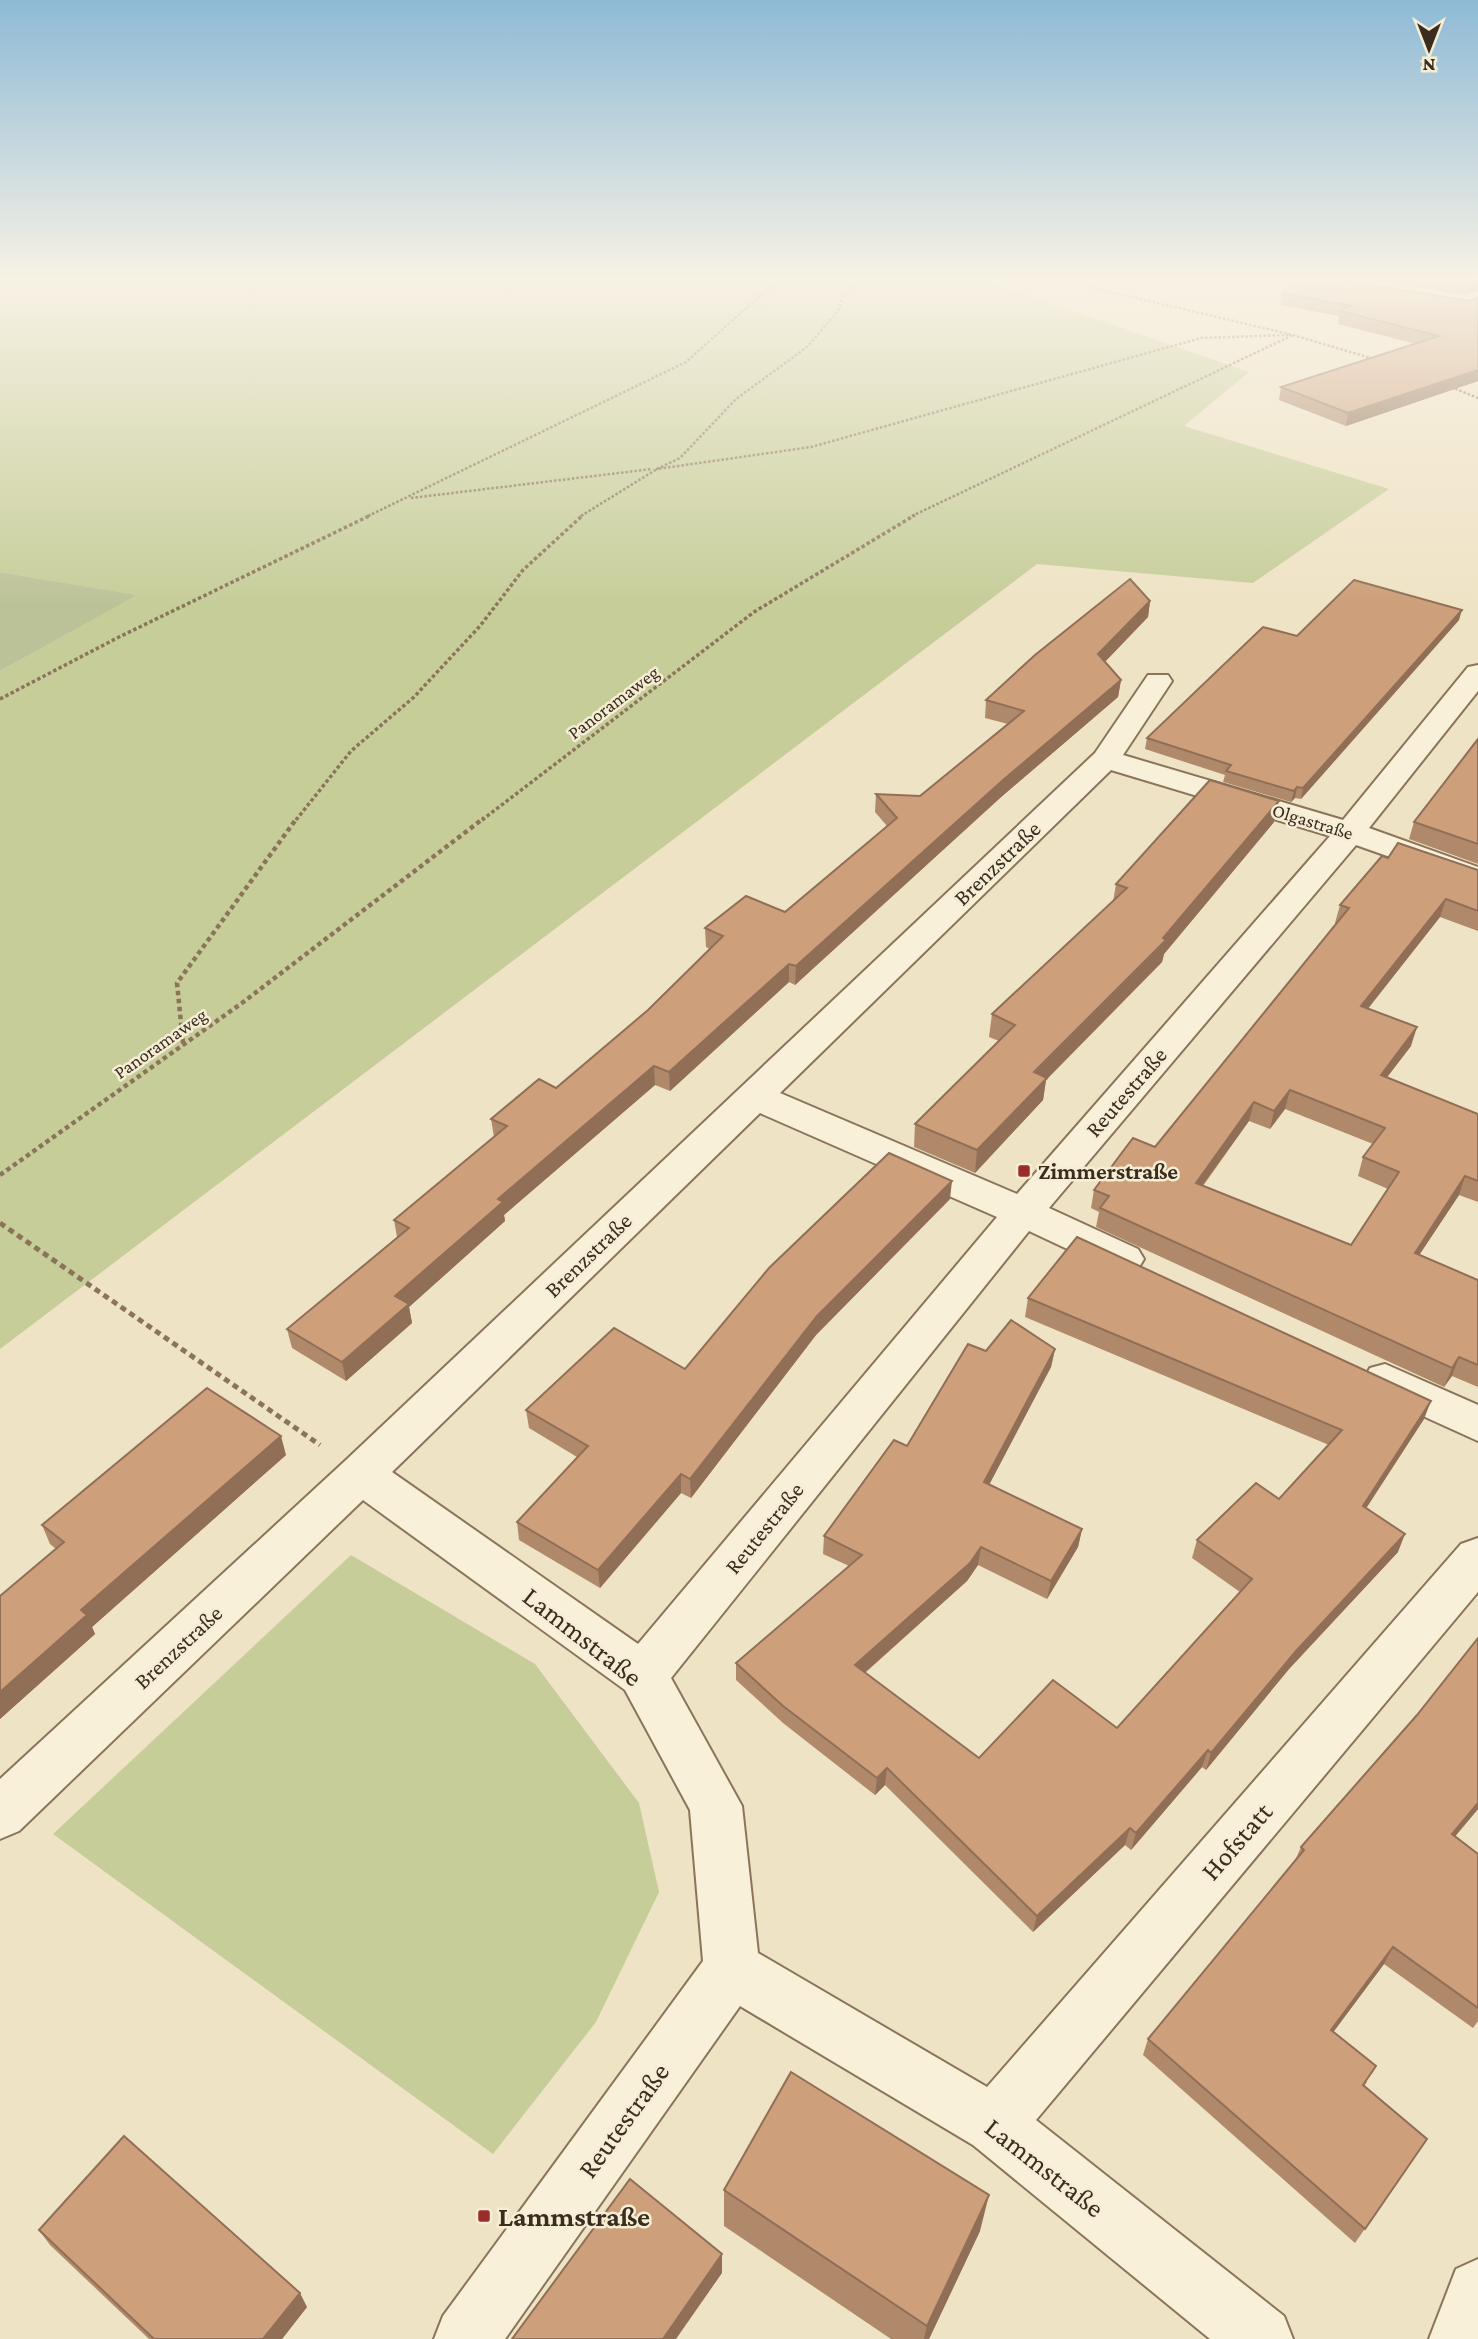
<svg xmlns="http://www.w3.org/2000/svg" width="1478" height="2339" font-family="'Crimson Pro',serif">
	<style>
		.green { fill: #c6cd99 }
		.cemetery { fill: #bcc298 }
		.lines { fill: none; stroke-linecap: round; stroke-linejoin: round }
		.street-casing { stroke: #8a755b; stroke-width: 4 }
		.path-far3 { stroke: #8a755b; stroke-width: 2.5; stroke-dasharray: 2.5 2; stroke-linecap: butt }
		.path-far2 { stroke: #8a755b; stroke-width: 3.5; stroke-dasharray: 3.5 2.5; stroke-linecap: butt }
		.path-far1 { stroke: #8a755b; stroke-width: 4.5; stroke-dasharray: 4.5 3.5; stroke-linecap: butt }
		.path { stroke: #8a755b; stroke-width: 5; stroke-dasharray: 6 4.5; stroke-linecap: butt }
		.street { fill: #f9f0d9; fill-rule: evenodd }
		.wall { fill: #b0896a; fill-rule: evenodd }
		.shaded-wall { fill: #906f56 }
		.building { fill: #cd9f7b; stroke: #906f56; stroke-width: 2; fill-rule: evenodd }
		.poi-dot { fill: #9a2c2a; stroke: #f6edd5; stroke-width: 2.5 }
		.labels { text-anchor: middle; stroke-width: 5; stroke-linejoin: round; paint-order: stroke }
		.far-street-label { font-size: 19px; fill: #3a2d1f; stroke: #f6edd5 }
		.street-label { font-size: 23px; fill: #3a2d1f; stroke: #f6edd5 }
		.poi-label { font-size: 23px; font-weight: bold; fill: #3a2d1f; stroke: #f6edd5; text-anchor: start }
		.near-street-label { font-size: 28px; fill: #3a2d1f; stroke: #f6edd5 }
		.near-poi-label { font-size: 28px; font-weight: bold; fill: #3a2d1f; stroke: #f6edd5; text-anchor: start }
	</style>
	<rect width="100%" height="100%" fill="#efe3c5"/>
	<g class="green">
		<path d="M0,278H978L1249,372L1184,426L1389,489L1253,583L1037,564L0,1349V671L136,595L0,572Z"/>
		<path d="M351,1555L535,1664L639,1803L659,1892L596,2022L493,2154L53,1834Z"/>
	</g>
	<path class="cemetery" d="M0,572L137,595L0,671Z"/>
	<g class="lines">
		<g class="street-casing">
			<g id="street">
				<path d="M1478,665V691L1369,828L1478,867V888L1356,845L1049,1208L1138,1249L1144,1259L1138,1269L1124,1274L1110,1269L1029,1231L671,1678L742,1806L758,1953L987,2087L1461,1544L1478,1538V1592L1036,2120L1284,2316L1293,2339H1210L973,2145L740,2006L505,2339H434L443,2316L703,1961L690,1810L625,1690L363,1500L19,1831L0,1839V1779L345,1461L1095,753L1148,675H1168L1172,681L1123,755L1343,820L1468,667ZM1111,770L1330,836L1017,1194L780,1093ZM760,1113L997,1217L638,1644L392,1472Z"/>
				<path d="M1385,1364L1478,1405V1441L1370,1392L1363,1380L1370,1368Z"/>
				<path d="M1478,2259V2339H1429L1456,2269Z"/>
			</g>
		</g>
		<g class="path-far3">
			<path d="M850,278L853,288L843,296L838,311L807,347L736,399L680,458L657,469L811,447L1201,338L1288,335"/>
			<path d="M1052,278L1293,335L1374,359"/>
			<path d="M1451,387L1478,398"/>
			<path d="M411,498L652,469"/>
			<path d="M368,516L686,362L780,278"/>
			<path d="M581,516L657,469"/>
			<path d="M912,516L1293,335"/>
		</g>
		<g class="path-far2">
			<path d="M0,699L119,637L371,515"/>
			<path d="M296,820L351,751L414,697L480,626L523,570L583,515"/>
			<path d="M482,820L754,612L915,515"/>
		</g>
		<g class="path-far1">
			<path d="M183,1043L177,983L297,818"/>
			<path d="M0,1175L242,1003L484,818"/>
		</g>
		<path class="path" d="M0,1223L320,1445"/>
		<use href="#street" class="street"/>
	</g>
	<g class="wall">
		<path d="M1288,278H1350L1346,281L1470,301L1478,297V381L1346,426L1279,400L1281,387L1416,344L1338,324L1339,316L1280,305L1282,293L1298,280Z"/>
		<path d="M1357,278H1478V291L1465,295Z"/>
		<path d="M1150,601L1148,617L1105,662L1121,680L1118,697L1000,798L795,985L789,982L670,1091L655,1085L504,1215L505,1221L409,1307L412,1323L346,1381L292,1348L287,1329L397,1237L394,1220L494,1137L491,1119L556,1088L648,1010L710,949L706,947L705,928L785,912L887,826L875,812L876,794L920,796L1008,724L985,718L986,700Z"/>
		<path d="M1459,620L1301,799L1295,798L1291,802L1223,782L1225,775L1145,749L1147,738L1297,636Z"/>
		<path d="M1478,739V864L1409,839L1414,822Z"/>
		<path d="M1274,822L1164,954L1162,962L1046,1080L1043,1100L975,1173L914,1147L915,1124L999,1041L989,1037L992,1014L1113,902L1116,884Z"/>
		<path d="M1388,858L1478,870V931L1440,917L1368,1008L1411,1046L1387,1077L1478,1114V1202L1459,1195L1419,1255L1478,1280V1387L1452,1376L1444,1387L1096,1227L1099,1212L1091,1208L1094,1190L1155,1147L1336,924L1335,923L1340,905ZM1285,1109L1373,1144L1363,1157L1358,1176L1388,1189L1351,1245L1203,1186L1249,1121L1270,1129Z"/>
		<path d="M950,1199L816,1335L691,1498L681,1493L600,1588L519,1540L517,1522L577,1457L529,1428L526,1410L685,1369Z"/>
		<path d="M1028,1298L1424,1419L1366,1508L1398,1552L1289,1669L1206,1770L1202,1767L1131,1850L1125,1845L1033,1932L885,1785L875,1795L783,1723L736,1680V1663L849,1566L823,1554L824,1536L907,1446L1055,1349L1051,1367L989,1485L1082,1529L1078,1547L1047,1599L978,1565L967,1581L865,1673L979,1758L1117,1728L1240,1592L1192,1558L1197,1540L1279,1499L1329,1445L1025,1317Z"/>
		<path d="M286,1455L92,1627L95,1634L0,1719V1596L56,1549L50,1544L42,1525Z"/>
		<path d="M1478,1638V1809L1455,1836L1478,1854V2021L1473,2028L1384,1964L1333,2032L1367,2082L1364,2086L1427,2139L1355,2243L1143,2055L1148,2039L1294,1863L1301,1847L1417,1715Z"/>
		<path d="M724,2190L980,2231L929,2339H891L724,2226Z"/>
		<path d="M39,2230L307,2307L282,2339H149L50,2245Z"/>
	</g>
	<g class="shaded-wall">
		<path d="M1478,280V291L1465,295L1468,283Z"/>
		<path d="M1478,370V381L1346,426L1348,413Z"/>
		<path d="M1150,601L1148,617L1096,671L1098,654Z"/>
		<path d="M1462,610L1459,620L1301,799L1303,788Z"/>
		<path d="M1121,680L1118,697L1000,798L795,985L796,966L1002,781Z"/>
		<path d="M1297,787L1295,798L1291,802L1294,791Z"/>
		<path d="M1279,801L1274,822L1164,954L1162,962L1046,1080L1043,1100L975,1173L977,1150L1034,1072L1163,938Z"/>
		<path d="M1446,899L1440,917L1356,1024L1361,1006Z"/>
		<path d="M789,964V982L670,1091L669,1072Z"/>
		<path d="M1417,1027L1411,1046L1375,1093L1381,1075Z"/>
		<path d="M654,1066L655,1085L504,1215L505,1221L409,1307L412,1323L346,1381L342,1362L395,1296L498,1199Z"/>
		<path d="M1290,1090L1285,1109L1270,1129L1274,1111Z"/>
		<path d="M1254,1102L1249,1121L1191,1201L1196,1183Z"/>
		<path d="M1465,1176L1459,1195L1408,1272L1415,1253Z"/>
		<path d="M952,1181L950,1199L816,1335L691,1498L690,1479L817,1316Z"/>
		<path d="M1055,1349L1051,1367L981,1500L984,1482Z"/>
		<path d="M1459,1357L1452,1376L1444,1387L1452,1368Z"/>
		<path d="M1431,1401L1424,1419L1356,1524L1363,1506Z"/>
		<path d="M281,1436L286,1455L92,1627L95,1634L0,1719V1692L81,1610Z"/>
		<path d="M681,1474V1493L600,1588L598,1570Z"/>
		<path d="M1082,1529L1078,1547L1047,1599L1051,1581Z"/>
		<path d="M1405,1534L1398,1552L1289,1669L1206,1770L1211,1753L1296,1651Z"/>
		<path d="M981,1547L978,1565L967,1581L853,1683L855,1665Z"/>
		<path d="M1208,1750L1202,1767L1131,1850L1136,1833Z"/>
		<path d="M887,1768L885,1785L875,1795L877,1778Z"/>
		<path d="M1478,1803V1809L1443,1851L1452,1834Z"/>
		<path d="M1130,1828L1125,1845L1033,1932L1037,1916Z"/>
		<path d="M1393,1947L1384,1964L1323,2046L1331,2030Z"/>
		<path d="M989,2195L980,2231L929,2339H924L927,2326Z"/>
		<path d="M722,2254V2273L676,2339H663Z"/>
		<path d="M300,2293L307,2307L282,2339H263Z"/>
	</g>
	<g class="building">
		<path d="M1301,278H1345L1346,281L1470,301L1478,297V370L1348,413L1281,387L1439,336L1340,311L1351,306L1282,293Z"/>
		<path d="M1435,278H1478V280L1468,283Z"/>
		<path d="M1130,579L1150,601L1098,654L1121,680L1002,781L796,966L789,964L669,1072L654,1066L498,1199L503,1202L395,1296L409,1304L342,1362L287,1329L409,1228L394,1220L507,1126L491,1119L539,1079L556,1088L648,1010L723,936L705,928L746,896L785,912L897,818L876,794L920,796L1024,711L986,700L1035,655Z"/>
		<path d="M1354,580L1462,610L1303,788L1297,787L1294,791L1226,771L1231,765L1147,738L1263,627L1297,636Z"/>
		<path d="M1478,739V844L1414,822Z"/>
		<path d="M1210,780L1279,801L1163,938L1166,940L1034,1072L1047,1078L977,1150L915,1124L1015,1025L992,1014L1127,888L1116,884Z"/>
		<path d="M1398,843L1478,870V911L1446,899L1361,1006L1417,1027L1381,1075L1478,1114V1181L1465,1176L1415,1253L1478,1280V1365L1459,1357L1452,1368L1100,1208L1109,1196L1094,1190L1133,1138L1155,1147L1349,908L1340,905L1382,856L1388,858ZM1290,1090L1385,1128L1363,1157L1399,1172L1351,1245L1196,1183L1254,1102L1274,1111Z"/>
		<path d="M889,1153L952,1181L817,1316L690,1479L681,1474L598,1570L517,1522L588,1446L526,1410L614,1328L685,1369L769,1268Z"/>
		<path d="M1077,1237L1431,1401L1363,1506L1405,1534L1296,1651L1211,1753L1208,1750L1136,1833L1130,1828L1037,1916L887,1768L877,1778L783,1706L736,1663L862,1555L824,1536L894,1440L907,1446L968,1344L986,1351L1011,1320L1055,1349L984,1482L1082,1529L1051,1581L981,1547L970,1563L855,1665L979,1758L1053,1680L1117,1728L1252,1579L1197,1540L1256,1483L1279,1499L1342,1430L1028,1298Z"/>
		<path d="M207,1388L281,1436L81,1610L87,1615L0,1692V1596L64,1542L42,1525Z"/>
		<path d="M1478,1638V1803L1452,1834L1478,1854V2008L1393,1947L1331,2030L1376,2066L1363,2085L1427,2139L1365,2229L1148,2039L1304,1850L1301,1847L1417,1715Z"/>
		<path d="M791,2072L989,2195L927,2326L724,2190Z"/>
		<path d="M124,2136L300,2293L263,2339H154L39,2230Z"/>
		<path d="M630,2179L722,2254L663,2339H512Z"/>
	</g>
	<linearGradient id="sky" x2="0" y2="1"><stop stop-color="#8ebad6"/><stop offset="0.46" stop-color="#f8f2e5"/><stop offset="1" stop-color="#f8f2e5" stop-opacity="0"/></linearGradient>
	<rect width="1478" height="606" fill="url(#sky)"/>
	<g class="poi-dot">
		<rect x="1017" y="1164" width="14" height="14" rx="3.5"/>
		<rect x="477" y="2209" width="14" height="14" rx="3.5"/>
	</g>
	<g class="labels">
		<g class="far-street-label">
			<text transform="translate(613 702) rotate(-37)" y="7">Panoramaweg</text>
			<text transform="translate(1313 821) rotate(17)" y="7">Olgastraße</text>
			<text transform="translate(160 1043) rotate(-35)" y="7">Panoramaweg</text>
		</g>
		<g class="street-label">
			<text transform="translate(997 863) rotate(-44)" y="8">Brenzstraße</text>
			<text transform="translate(1126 1092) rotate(-49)" y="8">Reutestraße</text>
			<text transform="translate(588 1255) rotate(-44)" y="8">Brenzstraße</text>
			<text transform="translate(764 1528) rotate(-51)" y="8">Reutestraße</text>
			<text transform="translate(178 1647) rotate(-43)" y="8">Brenzstraße</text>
		</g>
		<g class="poi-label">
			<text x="1038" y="1179">Zimmerstraße</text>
		</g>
		<g class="near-street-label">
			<text transform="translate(583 1636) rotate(38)" y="10">Lammstraße</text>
			<text transform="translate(1236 1841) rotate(-49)" y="10">Hofstatt</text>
			<text transform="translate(623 2120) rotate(-54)" y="10">Reutestraße</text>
			<text transform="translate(1045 2167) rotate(38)" y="10">Lammstraße</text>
		</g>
		<g class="near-poi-label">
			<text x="498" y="2226">Lammstraße</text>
		</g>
	</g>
	<g transform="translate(1429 49) rotate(180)" stroke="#f6edd5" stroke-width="5" paint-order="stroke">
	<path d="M0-5L12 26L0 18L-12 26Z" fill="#3a2d1f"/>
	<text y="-10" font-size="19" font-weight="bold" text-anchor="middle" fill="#3a2d1f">N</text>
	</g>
</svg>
